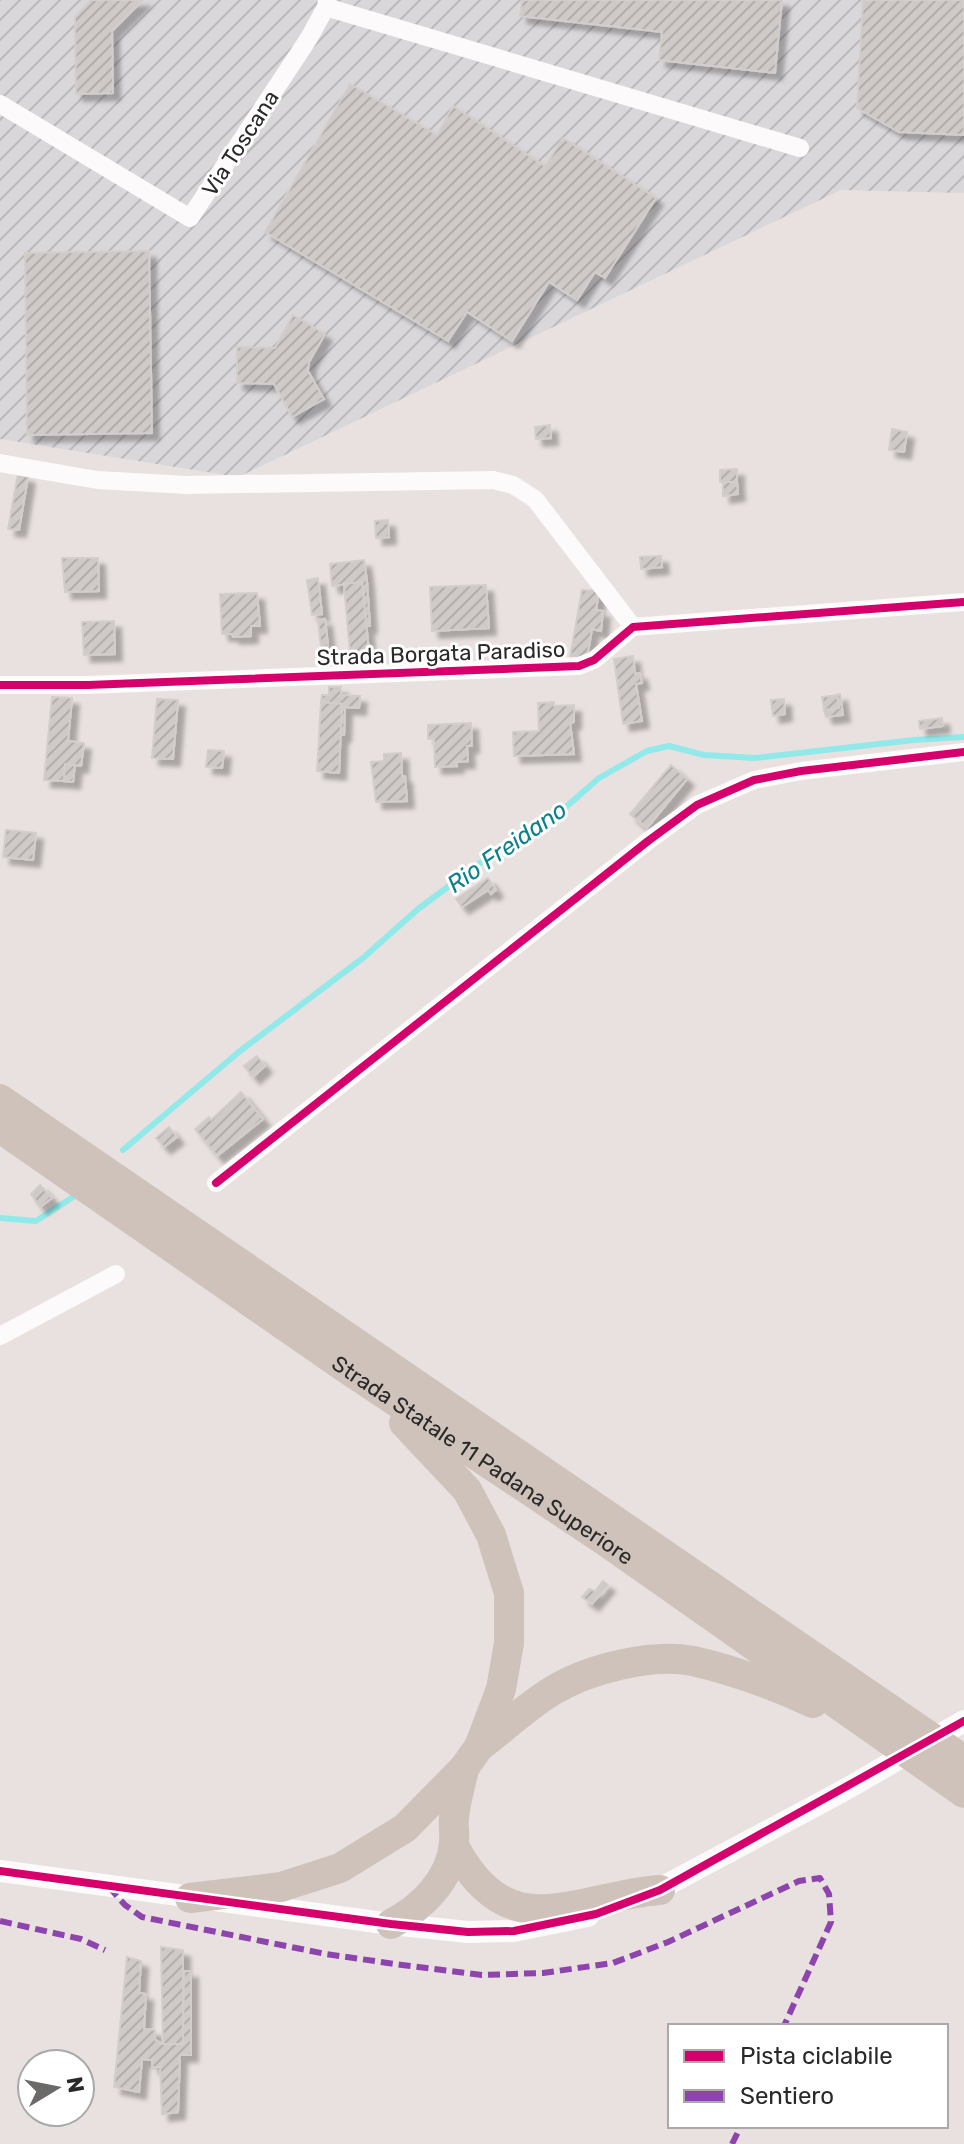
<svg xmlns="http://www.w3.org/2000/svg" width="964" height="2144" font-family="Rubik,sans-serif">
	<style>
		.industrial { fill: url(#industrial-furrows) }
		.lines { fill: none; stroke-linecap: round; stroke-linejoin: round }
		.stream { stroke: #92e9ea; stroke-width: 6 }
		.building { fill: url(#building-hatch); stroke: #d3cdcb; stroke-width: 2; filter: url(#shadow) }
		.minor { stroke: #fcfafa; stroke-width: 18 }
		.tertiary { stroke: #fcfafa; stroke-width: 22 }
		.trunk { stroke: #cfc2bb; stroke-width: 30 }
		.quiet { stroke: #8e44ad; stroke-width: 6; stroke-dasharray: 12 6; stroke-linecap: butt }
		.cycleway-casing { stroke: #fff; stroke-width: 13 }
		.cycleway { stroke: #d6006c; stroke-width: 8 }
		.labels { text-anchor: middle; stroke-width: 6; stroke-linejoin: round; paint-order: stroke }
		.street-label { font-size: 22px; fill: #292929; stroke: #fff }
		.water-label { font-size: 24px; font-style: italic; fill: #0c808c; stroke: #fff }
	</style>
	<defs>
		<pattern id="industrial-furrows" width="10" height="10" patternUnits="userSpaceOnUse" patternTransform="scale(2)"><rect width="10" height="10" fill="#dad7db"/><path d="M-1 1l2-2M0 10L10 0M9 11l2-2" fill="none" stroke="#bbb9bc"/></pattern>
		<pattern id="building-hatch" width="6" height="6" patternUnits="userSpaceOnUse" patternTransform="scale(2)"><rect width="6" height="6" fill="#cfcac8"/><path d="M-1 1l2-2M0 6l6-6M5 7l2-2" fill="none" stroke="#b2aeac"/></pattern>
		<filter id="shadow"><feDropShadow dx="7" dy="7" stdDeviation="2" flood-color="#0004"/></filter>
	</defs>
	<rect width="100%" height="100%" fill="#e8e1df"/>
	<path class="industrial" d="M0,0H964V193L841,190L238,477L0,439Z"/>
	<g class="lines">
		<g class="stream">
			<path d="M123,1150L240,1051L363,958L418,909L487,858L550,821L599,778L647,751L669,746L704,755L755,758L914,740L964,737"/>
			<path d="M0,1218L36,1221L76,1195"/>
		</g>
	</g>
	<g class="building">
		<path d="M91,0H143L112,31L113,93L76,94L75,17Z"/>
		<path d="M522,0H782L775,73L659,60L662,32L520,16Z"/>
		<path d="M863,0H964V135L899,132L857,108Z"/>
		<path d="M350,84L437,135L453,106L545,166L563,138L656,198L605,278L595,272L577,300L549,282L512,341L467,312L448,341L265,232Z"/>
		<path d="M149,251L152,433L27,435L25,253Z"/>
		<path d="M293,315L325,334L309,362L308,371L324,399L292,417L274,384L237,383V347L275,348Z"/>
		<path d="M550,425L551,438L536,439L535,427Z"/>
		<path d="M892,429L907,432L904,452L889,450Z"/>
		<path d="M737,469V482H720V470Z"/>
		<path d="M18,474L28,477L19,530L8,529Z"/>
		<path d="M723,482H737L738,494L723,496Z"/>
		<path d="M388,520L389,537L376,538L375,521Z"/>
		<path d="M661,556L662,567L641,569L640,557Z"/>
		<path d="M62,558H98L99,591L65,592Z"/>
		<path d="M364,560L367,581L370,626H366L362,582L332,586L330,564Z"/>
		<path d="M318,578L322,614L312,615L307,580Z"/>
		<path d="M362,582L370,662L351,665L344,584Z"/>
		<path d="M486,585L489,628L432,631L430,587Z"/>
		<path d="M582,590L599,591L596,610L603,611L601,631L592,629L587,658L570,657Z"/>
		<path d="M257,593L260,626H251V636L233,637L232,634H222L220,594Z"/>
		<path d="M325,619L328,646L321,647L318,620Z"/>
		<path d="M114,621L115,654L84,655L82,622Z"/>
		<path d="M633,656L635,674L640,673L642,683L636,684L642,721L623,724L614,659Z"/>
		<path d="M329,687H341V695L360,696L359,708L345,707L344,735H339L342,704L321,702L322,695H329Z"/>
		<path d="M840,694L843,715L826,717L824,710L839,708L837,695Z"/>
		<path d="M837,695L839,708L824,710L822,697Z"/>
		<path d="M52,697L72,698L68,741L84,743L81,766L65,764L64,781L44,780Z"/>
		<path d="M157,699L178,700L173,759L152,758Z"/>
		<path d="M784,699L785,714L773,716L771,700Z"/>
		<path d="M321,702L342,704L339,773L317,771Z"/>
		<path d="M554,702V706L574,705V722L570,723L574,754L514,756L513,732L539,731L538,703Z"/>
		<path d="M942,718L943,726L920,729L919,721Z"/>
		<path d="M471,723L472,746H467L468,761L456,762L457,766L435,767L434,739H428V725Z"/>
		<path d="M208,750L224,751L222,768L206,767Z"/>
		<path d="M401,753L402,776H405L407,801L376,802L371,762L384,761V754Z"/>
		<path d="M65,764L75,765L73,782L64,781Z"/>
		<path d="M671,765L687,779L647,828L630,814Z"/>
		<path d="M6,830L36,833L33,860L3,857Z"/>
		<path d="M488,878L496,890L491,894L488,890L462,907L456,899Z"/>
		<path d="M257,1056L265,1066L253,1077L244,1066Z"/>
		<path d="M241,1092L263,1119L217,1156L195,1129L209,1117L211,1120Z"/>
		<path d="M169,1127L177,1137L164,1147L156,1138Z"/>
		<path d="M40,1185L52,1198L40,1207L31,1194Z"/>
		<path d="M603,1581L608,1585L592,1604L582,1597L589,1589L595,1591Z"/>
		<path d="M161,1947L183,1950V2044H163Z"/>
		<path d="M127,1957L141,1961L139,1993L146,1994L144,2029L155,2030V2040L163,2044H183L184,1971H191V2055H180L178,2112L162,2114L160,2067H152V2060L142,2059L139,2092L114,2087Z"/>
	</g>
	<g class="lines">
		<g class="minor">
			<path d="M326,7L800,148"/>
			<path d="M0,104L190,218L309,38L326,7L327,0"/>
			<path d="M0,463L97,480L187,485L493,480L513,485L535,499L633,627"/>
			<path d="M0,685H88L579,666L594,660L633,627L964,602"/>
			<path d="M216,1183L648,841L697,805L754,780L801,771L964,752"/>
			<path d="M0,1336L116,1274"/>
		</g>
		<g class="tertiary">
			<path d="M0,1871L391,1924L468,1932L514,1931L588,1916"/>
			<path d="M646,1896L841,1792L964,1721"/>
		</g>
		<g class="trunk">
			<path d="M0,1099L964,1760"/>
			<path id="s1" d="M0,1128L344,1367L608,1543L964,1793"/>
			<path d="M479,1747C503,1729 526,1707 552,1691C588,1669 651,1653 693,1661C733,1670 776,1686 813,1703"/>
			<path d="M454,1846C509,1949 572,1897 660,1890"/>
			<path d="M190,1898L281,1887L340,1868L405,1828L464,1768L479,1747L501,1689L509,1643V1593L491,1535L467,1490L404,1423"/>
			<path d="M391,1924C421,1908 451,1880 454,1843C455,1835 453,1826 454,1818C455,1802 461,1785 464,1768"/>
		</g>
		<g class="quiet">
			<path d="M109,1887L125,1905L142,1917L326,1954L402,1965L482,1975L543,1973L613,1963L668,1942L799,1881L820,1878L829,1894L831,1922L784,2026"/>
			<path d="M0,1921L81,1939L105,1950"/>
			<path d="M732,2144L741,2126"/>
		</g>
		<g class="cycleway-casing">
			<g id="cycleway">
				<path d="M0,685H88L579,666L594,660L633,627L964,602"/>
				<path d="M216,1183L648,841L697,805L754,780L801,771L964,752"/>
				<path d="M0,1871L391,1924L468,1932L514,1931L596,1914L660,1890L964,1721"/>
			</g>
		</g>
		<use href="#cycleway" class="cycleway"/>
	</g>
	<g class="labels">
		<g class="street-label">
			<text transform="translate(240 143) rotate(-57)" y="8">Via Toscana</text>
			<text transform="translate(441 653) rotate(-2)" y="8">Strada Borgata Paradiso</text>
			<text dy="8" stroke="none"><textPath href="#s1" startOffset="586">Strada Statale 11 Padana Superiore</textPath></text>
		</g>
		<g class="water-label">
			<text transform="translate(507 847) rotate(-35)" y="8">Rio Freidano</text>
		</g>
	</g>
	<rect x="668" y="2024" width="280" height="104" fill="#ffffff" stroke="#a9a9a9" stroke-width="2"/>
	<rect x="684" y="2050" width="40" height="12" fill="#d6006c" stroke="#a9a9a9" stroke-width="2"/>
	<text x="740" y="2064" font-size="24" fill="#292929">Pista ciclabile</text>
	<rect x="684" y="2090" width="40" height="12" fill="#8e44ad" stroke="#a9a9a9" stroke-width="2"/>
	<text x="740" y="2104" font-size="24" fill="#292929">Sentiero</text>
	<g transform="translate(56 2088) rotate(80)"><circle r="38" fill="#ffffff" stroke="#a9a9a9" stroke-width="2"/>
	<path d="M0-6L14 30L0 20L-14 30Z" fill="#6c6969"/>
	<text y="-12" font-size="22" font-weight="bold" text-anchor="middle" fill="#292929">N</text>
	</g>
</svg>
